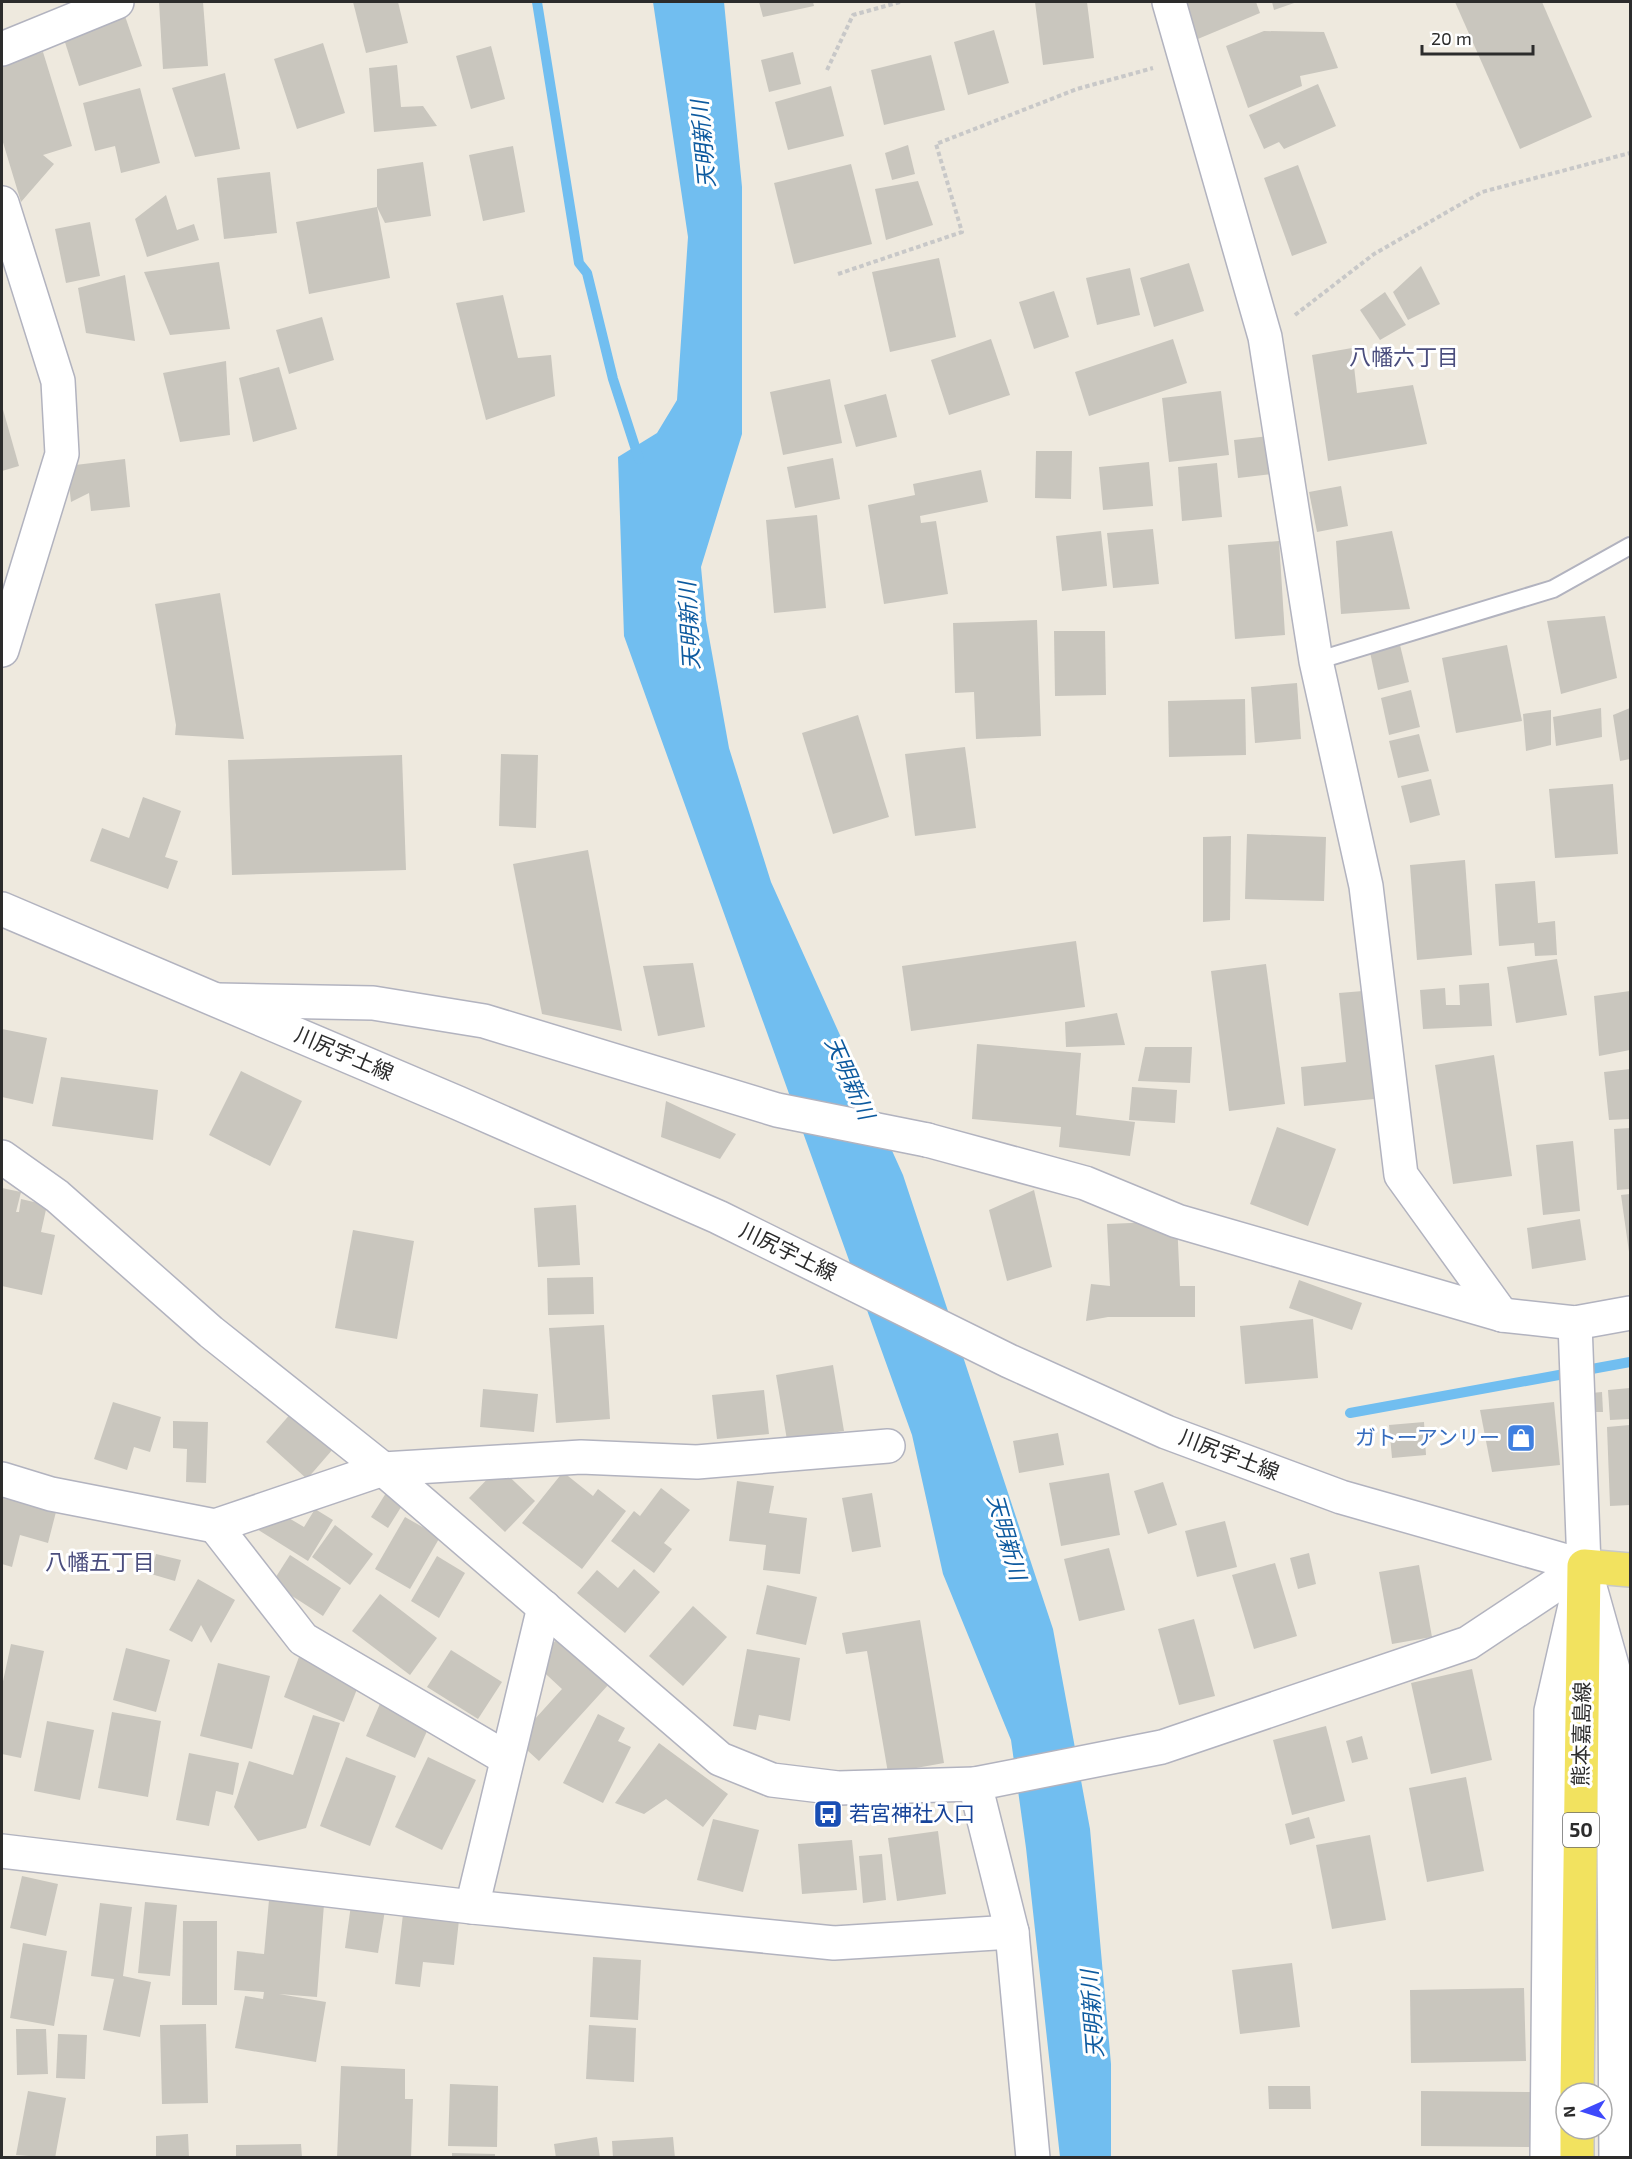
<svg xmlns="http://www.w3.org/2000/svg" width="1632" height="2159" font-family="'Exo 2','Noto Sans JP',sans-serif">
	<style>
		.water { fill: #71bef0 }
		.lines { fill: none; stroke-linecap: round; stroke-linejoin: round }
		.stream { stroke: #71bef0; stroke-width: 10 }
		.building { fill: #c9c6be }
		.service-casing { stroke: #b2b3bf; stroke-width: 20 }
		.minor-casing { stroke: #b2b3bf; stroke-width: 36 }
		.tertiary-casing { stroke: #b2b3bf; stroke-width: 36 }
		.secondary-casing { stroke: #b2b3bf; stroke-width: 36 }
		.primary-casing { stroke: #c8c8c8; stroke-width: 36 }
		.path { stroke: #c8c8c8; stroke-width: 4; stroke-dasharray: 4.5 3; stroke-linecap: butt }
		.service { stroke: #fff; stroke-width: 16 }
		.minor { stroke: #fff; stroke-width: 33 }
		.tertiary { stroke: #fff; stroke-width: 33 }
		.secondary { stroke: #fff; stroke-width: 33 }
		.primary { stroke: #f2e25f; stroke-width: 33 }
		.labels { text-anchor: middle; stroke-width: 6; stroke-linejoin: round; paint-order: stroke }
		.shield { fill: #fff; stroke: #6b6b6b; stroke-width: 1.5 }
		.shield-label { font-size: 20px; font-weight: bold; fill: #2c2c2c }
		.street-label { font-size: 21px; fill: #2c2c2c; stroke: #fff }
		.shop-label { font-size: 21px; fill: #366cbe; stroke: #fff; text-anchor: end }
		.transit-label { font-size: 21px; fill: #164399; stroke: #fff; text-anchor: start }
		.water-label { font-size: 22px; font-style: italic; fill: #0d5a9f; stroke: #fff }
		.neighbourhood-label { font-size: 22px; fill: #4b4e7e; stroke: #fff }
	</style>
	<rect width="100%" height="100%" fill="#eee9de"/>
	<path class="water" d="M653,2H724L742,187V434L701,567L706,620L729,748L771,882L903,1175L1053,1629L1090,1829L1111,2064V2157H1060L1026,1848L1011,1740L943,1574L912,1435L624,636L618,457L657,433L677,400L688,237Z"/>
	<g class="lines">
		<g class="stream">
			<path d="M537,2L579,263L587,273L613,379L639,459"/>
			<path d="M1350,1413L1630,1362"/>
		</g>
	</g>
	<g class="building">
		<path d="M159,2H203L208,66L163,69Z"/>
		<path d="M353,2H398L408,43L366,53Z"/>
		<path d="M759,2H813L814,6L763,17Z"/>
		<path d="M1035,2H1087L1094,58L1043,65Z"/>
		<path d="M1183,2H1256L1260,13L1193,41Z"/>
		<path d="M1272,2H1297L1274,10Z"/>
		<path d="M1455,2H1542L1592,117L1520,149Z"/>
		<path d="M125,16L142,66L79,86L63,36Z"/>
		<path d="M994,30L1009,83L968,95L954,42Z"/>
		<path d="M1264,31L1324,32L1338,68L1300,76L1302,86L1248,108L1226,46Z"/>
		<path d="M323,43L345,113L297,129L274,59Z"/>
		<path d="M491,46L505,99L471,109L456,56Z"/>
		<path d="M43,52L72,146L43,155L54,164L21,202L2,139V64Z"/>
		<path d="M793,52L801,84L769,92L761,60Z"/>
		<path d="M931,55L945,110L884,125L871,70Z"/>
		<path d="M397,65L401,107L423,106L437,126L374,132L369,68Z"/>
		<path d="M225,73L240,149L195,157L172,88Z"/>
		<path d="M1318,84L1336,126L1284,149L1279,142L1264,149L1249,115Z"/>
		<path d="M831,86L844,136L788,150L775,102Z"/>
		<path d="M140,88L160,163L121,173L115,146L95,151L83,103Z"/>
		<path d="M908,145L915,174L892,180L885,153Z"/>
		<path d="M513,146L525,212L483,221L469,155Z"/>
		<path d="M423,162L431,216L385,223L377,207V169Z"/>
		<path d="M851,164L872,244L794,264L774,183Z"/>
		<path d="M1298,165L1327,243L1292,256L1264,178Z"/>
		<path d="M270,172L277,233L224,239L217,178Z"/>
		<path d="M918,181L933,225L886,240L875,189Z"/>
		<path d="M166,195L177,230L194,224L199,240L147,257L135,219Z"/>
		<path d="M377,207L390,278L309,294L296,222Z"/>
		<path d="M90,222L100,276L66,283L55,229Z"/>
		<path d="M939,258L956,337L890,352L872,272Z"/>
		<path d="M219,262L230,329L170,335L144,272Z"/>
		<path d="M1189,263L1204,311L1154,327L1140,278Z"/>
		<path d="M1421,266L1440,304L1408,320L1393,292Z"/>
		<path d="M1130,268L1140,315L1097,325L1086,278Z"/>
		<path d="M125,275L135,341L86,333L78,288Z"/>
		<path d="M1054,291L1069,337L1034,349L1019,302Z"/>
		<path d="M1385,292L1406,325L1380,340L1360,310Z"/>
		<path d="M503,295L518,358L551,355L555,396L486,420L456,303Z"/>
		<path d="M322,317L334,360L289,374L276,330Z"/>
		<path d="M991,339L1010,395L949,415L931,360Z"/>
		<path d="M1173,339L1187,383L1089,416L1075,372Z"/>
		<path d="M1352,348L1357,393L1413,385L1427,444L1328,461L1312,355Z"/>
		<path d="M226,361L230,435L180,442L163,373Z"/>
		<path d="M279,367L297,429L253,442L239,378Z"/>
		<path d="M830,379L842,443L783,455L770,392Z"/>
		<path d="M1221,391L1229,455L1169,462L1162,398Z"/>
		<path d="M886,394L897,437L856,447L844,405Z"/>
		<path d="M2,406L19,466L2,471Z"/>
		<path d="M1269,436L1273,474L1238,478L1234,440Z"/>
		<path d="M1036,451H1072L1071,499L1035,498Z"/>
		<path d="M833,458L840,499L795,508L787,467Z"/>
		<path d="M125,459L130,507L91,511L89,493L71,502L67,466Z"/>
		<path d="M1149,462L1153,506L1103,510L1099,467Z"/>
		<path d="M1217,463L1222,517L1182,521L1178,467Z"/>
		<path d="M981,470L988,502L920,516L921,523L936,521L948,594L884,604L868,505L915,495L913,484Z"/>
		<path d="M1341,486L1348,526L1317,532L1309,492Z"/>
		<path d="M817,515L826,608L774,613L766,520Z"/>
		<path d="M1153,529L1159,584L1113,588L1107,533Z"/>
		<path d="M1101,531L1107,586L1062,591L1056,536Z"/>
		<path d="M1392,531L1410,609L1341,614L1336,541Z"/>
		<path d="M1279,541L1285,635L1235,639L1228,545Z"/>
		<path d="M220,593L244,739L175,735L176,725L155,604Z"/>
		<path d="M1605,616L1617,678L1561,694L1547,621Z"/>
		<path d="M1037,620L1041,736L976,739L974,692L955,693L953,623Z"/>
		<path d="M1054,631H1105L1106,695L1055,696Z"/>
		<path d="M1400,645L1409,682L1378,690L1370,652Z"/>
		<path d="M1507,645L1522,721L1456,733L1442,658Z"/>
		<path d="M1297,683L1301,739L1255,743L1251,687Z"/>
		<path d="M1411,690L1420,727L1389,735L1381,698Z"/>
		<path d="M1245,699L1246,755L1169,757L1168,701Z"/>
		<path d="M1601,708L1602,737L1556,746L1553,717Z"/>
		<path d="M1630,708V759L1620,761L1613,715Z"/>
		<path d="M1551,710V745L1526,751L1523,714Z"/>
		<path d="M858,715L889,817L833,834L802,733Z"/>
		<path d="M1419,734L1429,771L1398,778L1389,741Z"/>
		<path d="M965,747L976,828L915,836L905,754Z"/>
		<path d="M501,754L538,755L536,828L499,826Z"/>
		<path d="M402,755L406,870L232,875L228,760Z"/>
		<path d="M1431,779L1440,815L1410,823L1401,786Z"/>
		<path d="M1613,784L1618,854L1555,858L1549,789Z"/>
		<path d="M143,797L181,811L165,857L178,861L168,889L90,861L102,828L129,838Z"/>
		<path d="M1247,834L1326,837L1324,901L1245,899Z"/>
		<path d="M1231,836L1230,920L1203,922V837Z"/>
		<path d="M588,850L622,1031L542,1014L513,864Z"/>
		<path d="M1465,860L1472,955L1417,960L1410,865Z"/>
		<path d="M1535,881L1538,923L1555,921L1557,955L1535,956L1534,943L1499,946L1495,884Z"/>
		<path d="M1076,941L1085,1007L911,1031L902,966Z"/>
		<path d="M1557,959L1567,1015L1516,1023L1507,967Z"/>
		<path d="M693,963L705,1027L658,1036L643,966Z"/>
		<path d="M1266,964L1285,1104L1229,1111L1211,971Z"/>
		<path d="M1489,983L1492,1026L1423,1029L1420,990L1445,988L1446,1005H1460L1459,985Z"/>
		<path d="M1363,991L1374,1099L1304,1106L1301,1067L1346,1062L1339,993Z"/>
		<path d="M1630,991V1050L1599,1056L1594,996Z"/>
		<path d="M1117,1013L1125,1045L1066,1047L1065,1022Z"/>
		<path d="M2,1029L47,1038L33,1104L2,1097Z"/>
		<path d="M977,1044L1081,1053L1076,1115L1135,1122L1130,1156L1059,1147L1061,1127L972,1119Z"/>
		<path d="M1145,1047H1192L1190,1083L1138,1081Z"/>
		<path d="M1494,1055L1512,1176L1453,1184L1435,1065Z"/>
		<path d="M1630,1069V1119L1609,1120L1604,1072Z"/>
		<path d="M241,1071L302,1101L270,1166L209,1135Z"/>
		<path d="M61,1077L158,1090L153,1140L52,1126Z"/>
		<path d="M1132,1087L1177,1090L1175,1123L1129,1120Z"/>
		<path d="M666,1101L736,1134L720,1159L661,1137Z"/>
		<path d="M1277,1127L1336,1149L1308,1226L1250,1204Z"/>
		<path d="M1630,1128V1189L1617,1190L1614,1129Z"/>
		<path d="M1573,1141L1580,1211L1543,1215L1536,1145Z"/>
		<path d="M2,1188L21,1192L16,1212H19L21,1199L47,1205L41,1232L55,1235L42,1295L2,1286Z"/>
		<path d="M1034,1190L1052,1267L1007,1281L989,1210Z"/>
		<path d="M1630,1194V1252H1629L1621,1195Z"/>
		<path d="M576,1205L580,1265L538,1267L534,1208Z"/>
		<path d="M1580,1219L1586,1260L1532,1269L1527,1228Z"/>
		<path d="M1177,1221L1180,1286H1195V1317H1108L1086,1321L1091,1284L1110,1286L1107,1224Z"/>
		<path d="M353,1230L414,1241L397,1339L335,1328Z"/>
		<path d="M593,1277L594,1314L548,1315L547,1278Z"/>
		<path d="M1299,1280L1362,1303L1352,1330L1289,1308Z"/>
		<path d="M1313,1319L1318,1378L1245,1384L1240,1326Z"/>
		<path d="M604,1325L610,1419L556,1423L549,1328Z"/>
		<path d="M833,1365L844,1431L787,1440L776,1375Z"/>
		<path d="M1630,1388V1419L1610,1420L1608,1390Z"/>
		<path d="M483,1389L538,1394L534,1432L480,1427Z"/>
		<path d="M764,1390L769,1434L717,1439L712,1395Z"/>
		<path d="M1602,1392L1603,1412H1592L1591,1393Z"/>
		<path d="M113,1402L161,1417L150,1452L134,1447L127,1470L94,1459Z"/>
		<path d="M1554,1402L1560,1465L1492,1472L1480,1410Z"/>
		<path d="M292,1412L333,1449L307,1479L266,1442Z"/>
		<path d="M173,1421L208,1422L206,1483L186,1482L187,1449L173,1448Z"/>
		<path d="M1424,1422L1426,1455L1392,1458L1389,1425Z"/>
		<path d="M1630,1425V1505L1610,1506L1607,1427Z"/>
		<path d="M1058,1433L1064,1465L1019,1473L1013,1441Z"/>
		<path d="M499,1467L535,1501L505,1532L469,1498Z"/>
		<path d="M563,1472L593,1496L598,1489L626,1511L582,1569L522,1523Z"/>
		<path d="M1109,1473L1120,1535L1061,1546L1049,1483Z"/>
		<path d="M737,1481L774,1486L769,1513L807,1518L800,1574L763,1570L766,1545L729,1541Z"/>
		<path d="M1163,1482L1177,1525L1148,1534L1134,1491Z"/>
		<path d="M661,1488L690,1510L664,1543L672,1549L654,1573L611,1541L634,1511L640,1516Z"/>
		<path d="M386,1493L403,1504L388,1528L371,1517Z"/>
		<path d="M872,1493L881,1547L852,1552L842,1498Z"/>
		<path d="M2,1494L57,1508L48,1543L20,1535L12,1567L2,1564Z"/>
		<path d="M265,1504L304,1527L315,1509L333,1520L308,1561L252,1526Z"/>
		<path d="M405,1517L440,1537L410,1589L375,1569Z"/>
		<path d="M1225,1521L1237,1567L1197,1577L1185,1531Z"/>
		<path d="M335,1525L373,1554L350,1585L312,1557Z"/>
		<path d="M1109,1548L1125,1610L1079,1621L1064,1559Z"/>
		<path d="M1309,1553L1316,1584L1298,1589L1290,1558Z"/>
		<path d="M156,1554L181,1560L175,1581L151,1574Z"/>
		<path d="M290,1555L341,1588L323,1616L272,1583Z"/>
		<path d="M437,1556L465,1573L439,1618L411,1601Z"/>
		<path d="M1275,1563L1297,1636L1254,1649L1232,1575Z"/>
		<path d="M1419,1565L1432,1637L1392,1644L1379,1572Z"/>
		<path d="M634,1569L660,1592L625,1633L577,1593L597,1570L618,1588Z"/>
		<path d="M198,1579L235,1600L211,1643L201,1625L192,1642L169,1630Z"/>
		<path d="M767,1585L817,1597L806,1645L756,1634Z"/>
		<path d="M380,1594L437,1638L410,1675L352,1631Z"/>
		<path d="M693,1606L727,1637L683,1686L649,1656Z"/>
		<path d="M1194,1619L1215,1696L1179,1705L1158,1629Z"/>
		<path d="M920,1620L944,1763L888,1773L867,1651L846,1654L842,1633Z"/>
		<path d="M558,1638L609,1684L539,1761L516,1740L562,1689L535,1664Z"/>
		<path d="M11,1644L44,1651L21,1758L2,1754V1686Z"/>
		<path d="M126,1648L170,1660L156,1712L113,1700Z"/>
		<path d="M302,1649L363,1674L344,1722L284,1697Z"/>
		<path d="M747,1649L800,1658L790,1721L759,1715L756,1730L733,1726Z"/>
		<path d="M451,1650L502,1682L478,1719L427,1687Z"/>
		<path d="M218,1663L270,1676L252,1749L200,1736Z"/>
		<path d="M1472,1669L1492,1760L1431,1774L1411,1683Z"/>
		<path d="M382,1699L431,1722L415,1758L366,1736Z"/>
		<path d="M112,1712L161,1721L148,1797L98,1788Z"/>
		<path d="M598,1714L625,1728L618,1741L631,1747L603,1803L563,1783Z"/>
		<path d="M313,1715L340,1723L306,1828L258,1841L234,1807L249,1761L293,1775Z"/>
		<path d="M47,1721L94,1730L80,1800L34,1791Z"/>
		<path d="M1326,1726L1345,1801L1292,1815L1273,1740Z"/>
		<path d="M1362,1736L1368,1759L1352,1763L1346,1741Z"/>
		<path d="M659,1743L728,1794L703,1827L666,1799L644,1814L615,1803Z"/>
		<path d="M189,1753L239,1763L233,1795L216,1791L209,1826L176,1820Z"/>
		<path d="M346,1757L396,1776L370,1846L320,1826Z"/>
		<path d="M428,1757L476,1780L442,1850L395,1827Z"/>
		<path d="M1466,1777L1484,1871L1427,1882L1409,1788Z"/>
		<path d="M1309,1817L1315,1838L1290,1845L1285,1824Z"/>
		<path d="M713,1819L759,1830L743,1892L697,1880Z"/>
		<path d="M938,1831L946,1894L897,1901L888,1838Z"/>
		<path d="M1370,1835L1386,1920L1332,1929L1316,1845Z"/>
		<path d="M852,1840L857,1890L802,1894L798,1844Z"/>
		<path d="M882,1854L886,1900L863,1903L859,1856Z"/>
		<path d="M22,1876L58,1884L46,1936L10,1928Z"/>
		<path d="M269,1900L324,1904L317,1997L279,1994L326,2002L316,2062L235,2048L245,1996L263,1999L264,1992L234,1990L237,1951L264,1954Z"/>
		<path d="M145,1902L177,1905L170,1976L138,1973Z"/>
		<path d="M100,1903L132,1907L123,1976L151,1982L140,2037L103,2030L114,1979L91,1976Z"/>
		<path d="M351,1905L385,1910L378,1953L345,1948Z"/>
		<path d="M403,1914L459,1920L454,1965L423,1962L420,1987L395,1984Z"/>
		<path d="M183,1921H217V2005H182Z"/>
		<path d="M23,1943L67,1951L54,2026L10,2018Z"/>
		<path d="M593,1957L641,1960L638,2020L590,2017Z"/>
		<path d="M1292,1963L1300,2027L1240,2034L1232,1970Z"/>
		<path d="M1524,1988L1526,2061L1411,2063L1410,1990Z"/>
		<path d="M206,2024L208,2103L162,2104L160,2025Z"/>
		<path d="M589,2025L636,2028L634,2082L586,2079Z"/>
		<path d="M16,2029H46L48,2074L17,2075Z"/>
		<path d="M58,2034L87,2035L85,2079L56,2078Z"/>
		<path d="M341,2066L405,2069V2099H413L411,2158H337Z"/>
		<path d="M450,2084L498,2086L497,2147L448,2146Z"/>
		<path d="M1268,2086H1310L1311,2109H1269Z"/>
		<path d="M28,2091L66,2098L55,2158L16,2155Z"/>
		<path d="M1421,2091L1531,2092L1530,2147L1421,2146Z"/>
		<path d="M188,2134L189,2158H156V2136Z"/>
		<path d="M597,2137L600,2158H556L554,2144Z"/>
		<path d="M673,2137L675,2158H613L612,2141Z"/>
		<path d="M301,2144L302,2158H236V2145Z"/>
		<path d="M452,2153L495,2154V2158H452Z"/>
	</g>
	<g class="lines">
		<g class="service-casing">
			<path id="service" d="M1316,661L1553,589L1630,546"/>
		</g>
		<g class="minor-casing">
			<g id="minor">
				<path d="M1169,2L1265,337L1316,661L1366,886L1401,1175L1502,1315"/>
				<path d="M2,49L117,2"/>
				<path d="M2,203L58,381L62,454L2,650"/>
				<path d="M218,1000L373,1003L484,1021L777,1110L927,1140"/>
				<path d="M2,1479L51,1494L215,1526L383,1469L581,1457L697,1462L888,1446"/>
				<path d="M215,1526L303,1639L506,1758"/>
				<path d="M1588,1580L1613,1669L1616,2158"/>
				<path d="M2,1851L472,1907L834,1943L1012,1932"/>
				<path d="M472,1907L544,1607"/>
				<path d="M1033,2158L1012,1932L975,1784L1162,1747L1468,1643L1584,1566"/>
				<path d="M1547,2158L1551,1711L1577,1597"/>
			</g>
		</g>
		<g class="tertiary-casing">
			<g id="tertiary">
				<path d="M927,1140L1085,1183L1177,1221L1502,1315L1575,1323L1630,1313"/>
				<path d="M2,1157L57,1196L211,1332L383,1469L720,1759L772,1780L838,1788L975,1784"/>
				<path d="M1575,1323L1584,1566"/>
			</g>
		</g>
		<g class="secondary-casing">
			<path id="secondary" d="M2,909L458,1103L718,1217L1009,1361L1166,1432L1341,1497L1584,1566"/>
		</g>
		<g class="primary-casing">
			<g id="primary">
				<path d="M1577,2093L1584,1566L1630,1570"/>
				<path d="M1577,2158V2129"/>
			</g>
		</g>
		<g class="path">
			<path d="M827,70L853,15L900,2"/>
			<path d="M838,274L962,232L936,144L1077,89L1153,68"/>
			<path d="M1295,315L1374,254L1482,192L1630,153"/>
		</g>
		<use href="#service" class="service"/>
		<use href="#minor" class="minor"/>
		<use href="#tertiary" class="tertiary"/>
		<use href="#secondary" class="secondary"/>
		<use href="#primary" class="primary"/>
	</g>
	<defs>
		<g id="shop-square" transform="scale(1.5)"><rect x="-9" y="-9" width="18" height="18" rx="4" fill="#3f7fe0" stroke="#fff"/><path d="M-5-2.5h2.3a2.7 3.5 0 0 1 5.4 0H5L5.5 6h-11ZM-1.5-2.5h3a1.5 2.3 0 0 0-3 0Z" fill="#fff"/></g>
		<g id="bus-square" transform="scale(1.5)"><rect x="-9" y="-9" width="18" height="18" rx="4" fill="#1a4fb4" stroke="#fff"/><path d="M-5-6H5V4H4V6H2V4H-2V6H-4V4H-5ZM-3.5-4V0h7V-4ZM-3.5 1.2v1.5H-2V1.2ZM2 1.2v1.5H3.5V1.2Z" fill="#fff"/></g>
	</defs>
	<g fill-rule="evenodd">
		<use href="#shop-square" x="1521" y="1438"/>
		<use href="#bus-square" x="828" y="1814"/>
	</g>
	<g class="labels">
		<rect class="shield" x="1563" y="1813" width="36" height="34" rx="4.5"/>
		<g class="shield-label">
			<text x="1581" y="1837">50</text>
		</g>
		<g class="street-label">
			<text transform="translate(344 1054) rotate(23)" y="7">川尻宇土線</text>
			<text transform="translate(788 1252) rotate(26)" y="7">川尻宇土線</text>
			<text transform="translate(1229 1455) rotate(21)" y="7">川尻宇土線</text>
			<text transform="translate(1582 1734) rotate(-89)" y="7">熊本嘉島線</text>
		</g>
		<g class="shop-label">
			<text x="1500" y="1445">ガトーアンリー</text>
		</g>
		<g class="transit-label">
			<text x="849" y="1821">若宮神社入口</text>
		</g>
		<g class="water-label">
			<text transform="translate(703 144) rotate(-95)" y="8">天明新川</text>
			<text transform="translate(689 626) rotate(-93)" y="8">天明新川</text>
			<text transform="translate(850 1078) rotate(66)" y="8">天明新川</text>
			<text transform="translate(1007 1537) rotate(74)" y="8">天明新川</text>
			<text transform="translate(1092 2014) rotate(-94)" y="8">天明新川</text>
		</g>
		<g class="neighbourhood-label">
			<text x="1404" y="365">八幡六丁目</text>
			<text x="100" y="1570">八幡五丁目</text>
		</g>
	</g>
	<rect width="1632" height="2159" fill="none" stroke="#2c2c2c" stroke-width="6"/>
	<g transform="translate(1584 2111) rotate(267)"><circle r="28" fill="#ffffff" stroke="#ababab" stroke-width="1.5"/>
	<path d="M0-4.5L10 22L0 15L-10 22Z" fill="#3e49fb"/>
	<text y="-9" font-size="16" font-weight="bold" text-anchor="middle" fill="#2c2c2c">N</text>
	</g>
	<path d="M1422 45v9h111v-9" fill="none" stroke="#2c2c2c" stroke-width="3"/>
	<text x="1431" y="45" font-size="18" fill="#2c2c2c" stroke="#ffffff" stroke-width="4.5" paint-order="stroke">20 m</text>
</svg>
